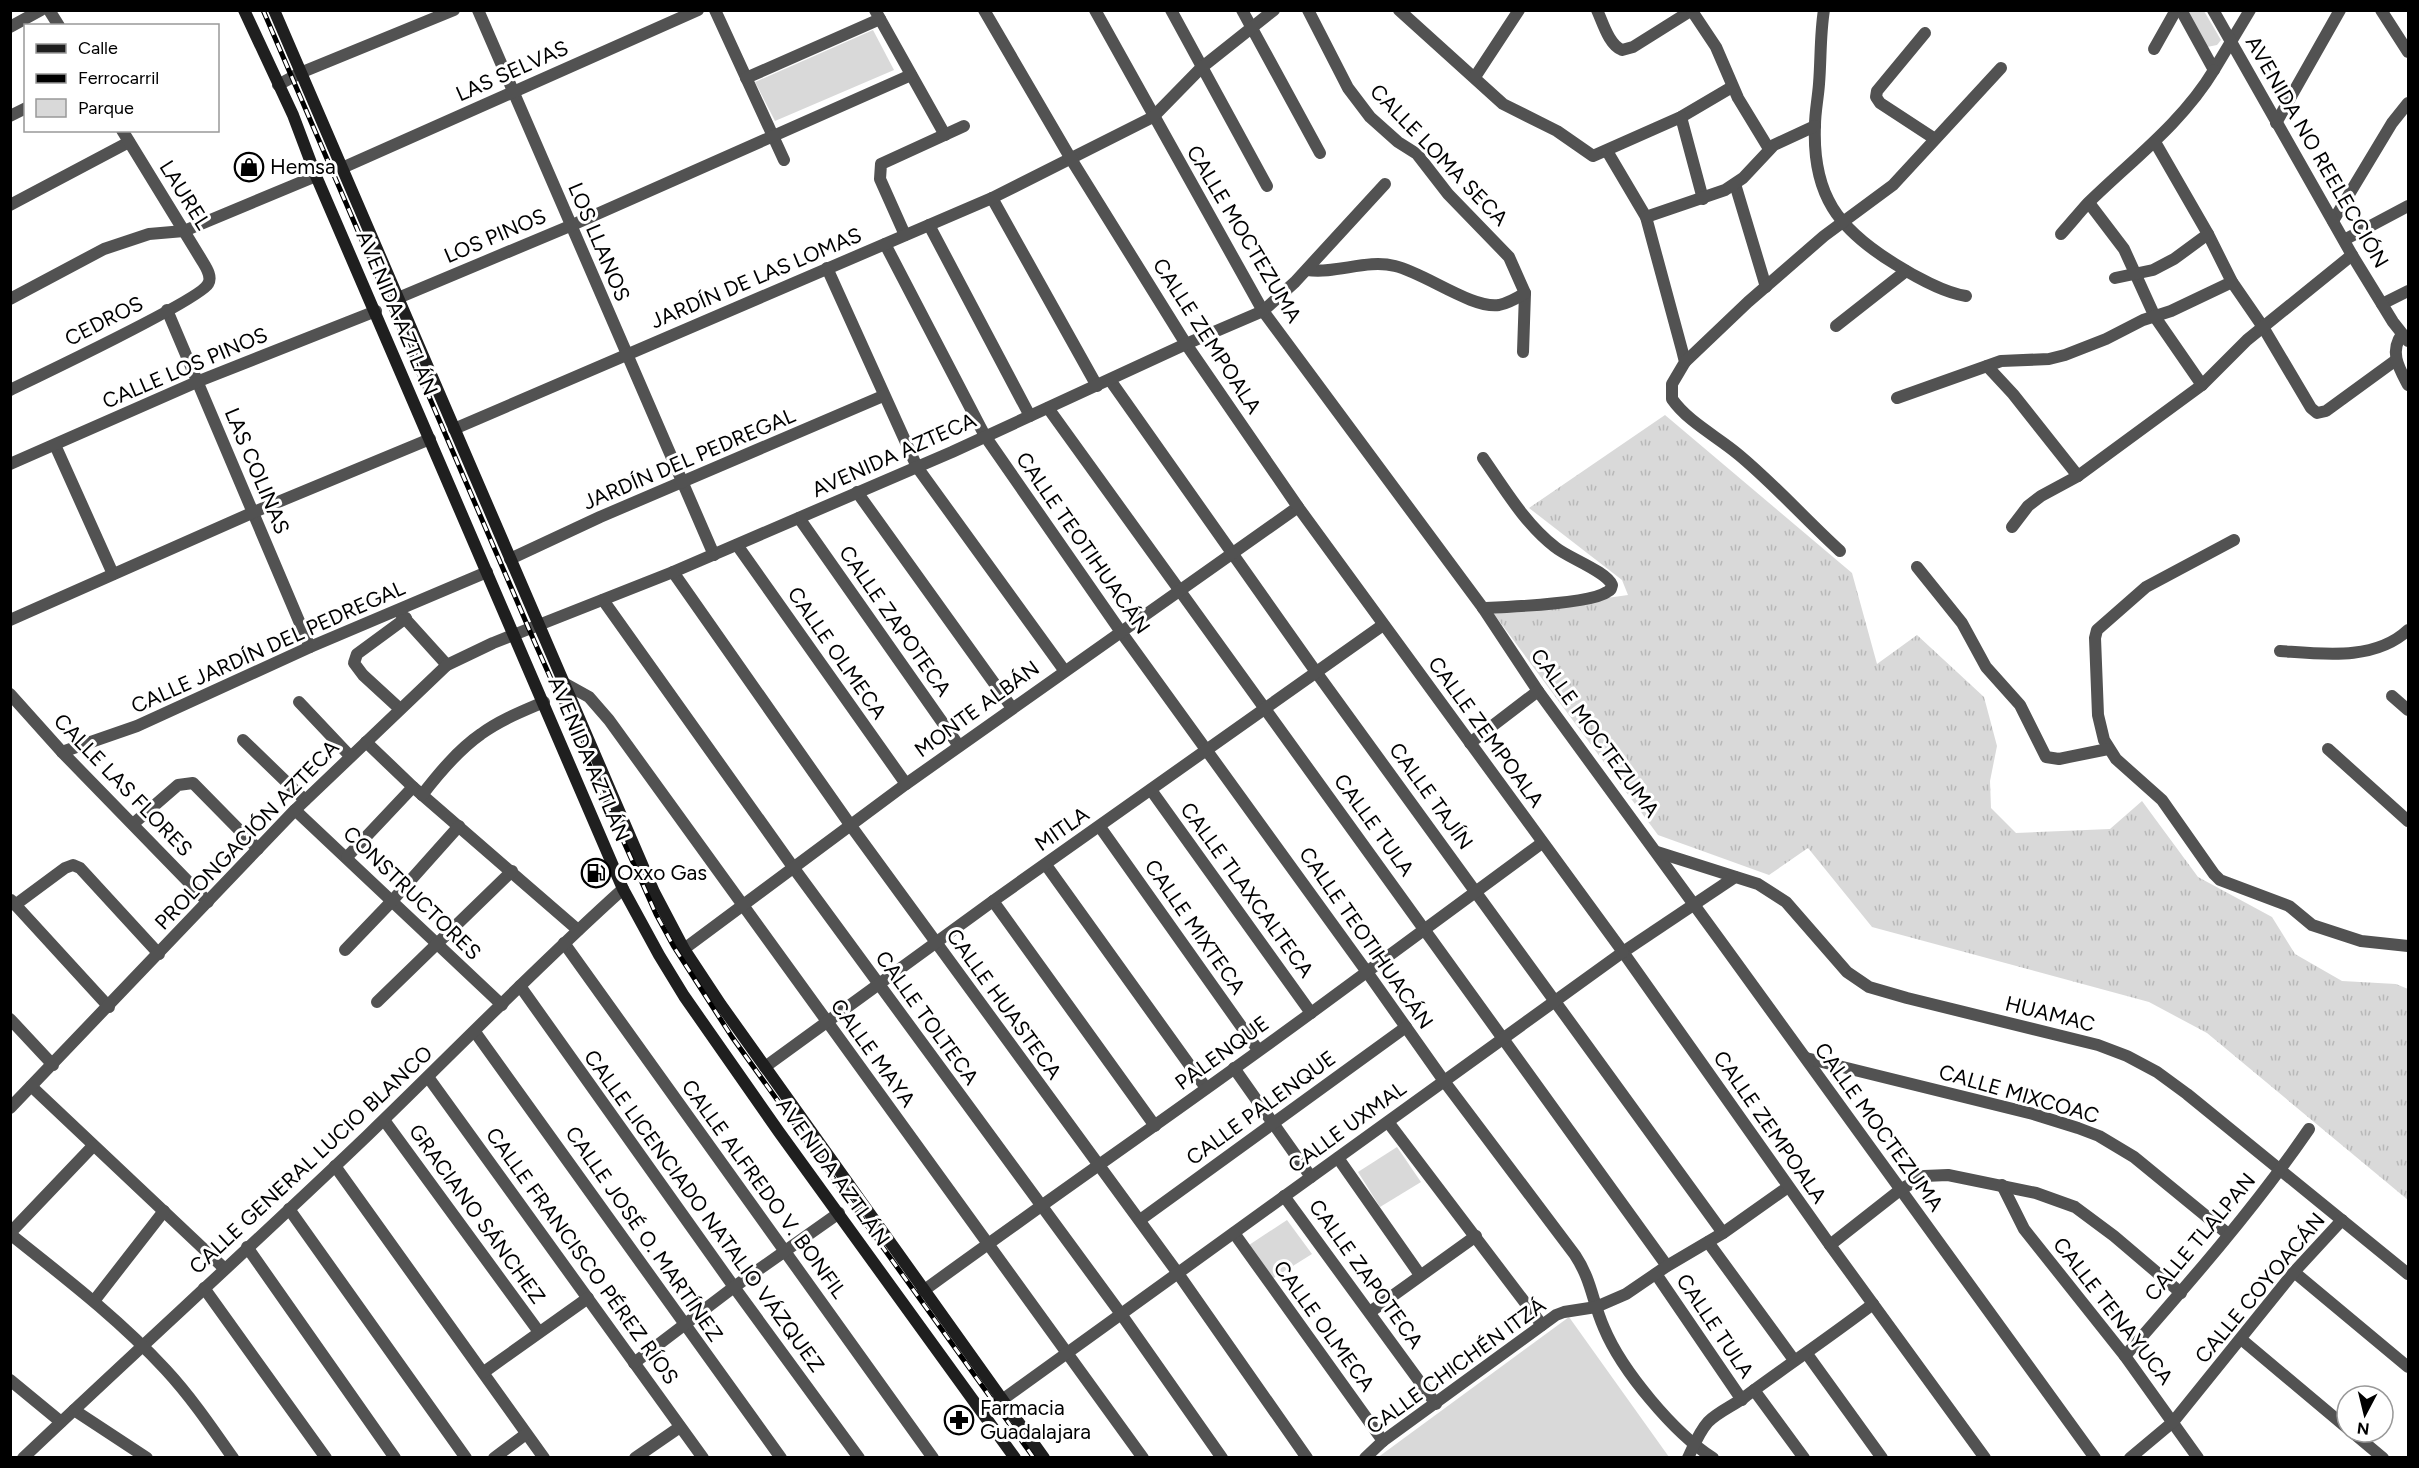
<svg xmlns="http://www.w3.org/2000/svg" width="2419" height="1468" font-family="Figtree,sans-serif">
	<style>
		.grass { fill: url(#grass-tufts) }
		.park { fill: #d9d9d9 }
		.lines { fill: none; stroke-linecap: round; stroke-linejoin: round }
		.minor { stroke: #525252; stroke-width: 12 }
		.tertiary { stroke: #525252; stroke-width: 12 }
		.secondary { stroke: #1f1f1f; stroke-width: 12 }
		.rail-casing { stroke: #000; stroke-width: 5 }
		.rail { stroke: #fff; stroke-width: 3; stroke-dasharray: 9; stroke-linecap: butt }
		.labels { text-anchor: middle; stroke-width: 6; stroke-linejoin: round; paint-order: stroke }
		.street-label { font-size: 21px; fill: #000; stroke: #fff }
		.poi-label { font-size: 21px; fill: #000; stroke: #fff; text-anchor: start }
	</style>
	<defs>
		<pattern id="grass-tufts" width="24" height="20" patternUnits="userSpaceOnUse" patternTransform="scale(1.5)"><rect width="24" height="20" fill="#d9d9d9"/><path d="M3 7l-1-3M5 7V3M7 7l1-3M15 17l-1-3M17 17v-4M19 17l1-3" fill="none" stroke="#b8b8b8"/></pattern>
	</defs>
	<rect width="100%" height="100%" fill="#fff"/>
	<path class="grass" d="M1665,415L1852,573L1877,664L1917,635L1984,697L1997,746L1990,781L1991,808L2016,833L2110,829L2142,801L2198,877L2272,917L2295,954L2342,981L2396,984L2408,989V1200L2207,1033L2149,1002L1872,927L1808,848L1769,875L1658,835L1494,614L1628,595L1622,580L1529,508Z"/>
	<g class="park">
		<path d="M2185,11H2204L2221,40L2217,45L2207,47Z"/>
		<path d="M873,30L894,70L775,121L755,82Z"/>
		<path d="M1397,1147L1421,1182L1380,1207L1358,1172Z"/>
		<path d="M1287,1220L1312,1254L1272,1279L1249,1245Z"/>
		<path d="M1569,1317L1669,1457L1377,1458Z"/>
	</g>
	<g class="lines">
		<g class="minor">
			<path d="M49,10L59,26"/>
			<path d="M478,10L714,555"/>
			<path d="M715,10L784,160"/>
			<path d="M875,10L945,135"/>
			<path d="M1095,10L1263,311L1483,608L1538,691L1722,943L2095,1458"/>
			<path d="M1171,10L1267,186"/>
			<path d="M1242,10L1320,153"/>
			<path d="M1308,10L1348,88L1370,117L1398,142L1417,154L1448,194L1509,257L1525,293L1523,352"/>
			<path d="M1399,10L1503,104L1557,131L1593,156L1681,117L1732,87"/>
			<path d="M1597,10C1603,23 1609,45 1622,50L1633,47L1692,10"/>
			<path d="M1824,10C1820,34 1821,60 1819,84C1818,98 1815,112 1815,125C1812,195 1838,229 1895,264C1914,276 1945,293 1966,296"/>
			<path d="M2181,10L2214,70L2250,10"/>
			<path d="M2381,10L2408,52"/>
			<path d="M1692,11L1716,47L1738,98L1769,149"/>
			<path d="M10,27L41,10"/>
			<path d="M1925,33L1877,91L1876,97L1880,103L1935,139"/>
			<path d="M2154,49L2176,10"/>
			<path d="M1475,77L1519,10"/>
			<path d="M746,78L880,19"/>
			<path d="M278,85L300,73L454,10"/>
			<path d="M10,116L26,108"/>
			<path d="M1681,117L1703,199"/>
			<path d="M2276,123L2340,10"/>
			<path d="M2155,142L2208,234L2232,282L2263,327L2311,408L2317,413L2326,411L2396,360"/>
			<path d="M1607,151L1646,217L1682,350L1685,362L1672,384V399C1688,422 1718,437 1739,455C1775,485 1806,520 1840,551"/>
			<path d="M342,168L698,10"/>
			<path d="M1735,184L1766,287"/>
			<path d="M992,198L1097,386"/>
			<path d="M2089,203L2124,249L2155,317L2202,385"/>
			<path d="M10,205L129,142"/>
			<path d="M1646,217L1725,190L1743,178L1774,145L1815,126"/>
			<path d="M2333,221L2392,123L2408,103"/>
			<path d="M929,225L1030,416"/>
			<path d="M2061,234C2070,224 2079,213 2088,203C2132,160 2182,123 2214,70"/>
			<path d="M905,235L880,179L881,164L964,126"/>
			<path d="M2344,240L2408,206"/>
			<path d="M885,244L985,436L1121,632L1367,972L1444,1081L1575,1255C1592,1281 1592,1301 1604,1328C1622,1371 1674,1433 1713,1458"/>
			<path d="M827,268L917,467L1064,670"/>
			<path d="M1307,270C1337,274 1366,259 1395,266C1425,273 1472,309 1499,305C1508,303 1517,298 1525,293"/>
			<path d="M2115,278L2153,270L2174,259L2208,234"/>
			<path d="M398,298L570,226L911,75"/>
			<path d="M10,299L104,249L149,234L184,231L316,176"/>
			<path d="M2382,304L2408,291"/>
			<path d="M167,310L310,647"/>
			<path d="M1836,326L1906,271"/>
			<path d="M2402,334C2389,352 2399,368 2408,385"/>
			<path d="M1186,344L1263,311L1295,282L1385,184"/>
			<path d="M1685,362L1748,302L1824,236L1893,185L2001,68"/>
			<path d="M1987,366L2013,394L2078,476"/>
			<path d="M1110,380L1316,672L1723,1233"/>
			<path d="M10,390C37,377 201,299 208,284C213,276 205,266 201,259L122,130"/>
			<path d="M1897,398L2001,361L2049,359L2065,355L2106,339L2143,320L2171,311L2232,282"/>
			<path d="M1048,408L1667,1266"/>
			<path d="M454,429L992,198L1153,117L1201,68L1274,10"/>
			<path d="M55,445L113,574"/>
			<path d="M1483,458C1504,488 1525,524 1555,547C1568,558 1606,571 1612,585C1611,589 1611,590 1607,592C1590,604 1507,607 1483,608"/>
			<path d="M10,464L199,381L376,311"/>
			<path d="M857,492L1012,708"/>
			<path d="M799,518L959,746"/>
			<path d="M2012,527L2028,506L2041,496L2078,476L2202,385L2247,340L2352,255"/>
			<path d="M2234,540L2146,587L2097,630L2095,638L2098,715L2104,740L2116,759L2162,800L2214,874L2220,880L2289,906L2312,925L2361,941L2408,946"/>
			<path d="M737,545L906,784"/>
			<path d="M510,559L600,517L883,396"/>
			<path d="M1917,567L1962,623L1986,667L2020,705L2046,757L2059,759L2108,749"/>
			<path d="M673,572L851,826L1177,1272L1307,1458"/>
			<path d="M603,600L793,867L1121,1314L1222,1458"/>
			<path d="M400,613L447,665"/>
			<path d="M10,620L254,512L430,439"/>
			<path d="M2280,651C2323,654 2375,661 2408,630"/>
			<path d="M562,682L589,697L609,720L1143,1458"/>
			<path d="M2392,696L2408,710"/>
			<path d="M299,702L350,756"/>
			<path d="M400,709L363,675L354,663L357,654L406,618"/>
			<path d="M243,740L305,800"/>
			<path d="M366,742L413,787L578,930"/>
			<path d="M1470,743L1538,691"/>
			<path d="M2328,749L2408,821"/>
			<path d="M62,752L137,726L310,647L487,572"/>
			<path d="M1151,790L1311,1013"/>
			<path d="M422,795C439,773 458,750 481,734C500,720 523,711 544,702"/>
			<path d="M295,810L502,1005"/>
			<path d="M133,824L178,785L193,783L258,849"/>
			<path d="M1100,827L1258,1050"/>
			<path d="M1657,852L1758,884L1786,902L1847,972L1869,987L1907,998L2098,1045L2127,1056L2157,1072L2187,1094L2408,1274"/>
			<path d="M347,857L413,787"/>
			<path d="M1046,865L1206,1088"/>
			<path d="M11,900L109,1007"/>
			<path d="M993,901L1155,1126"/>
			<path d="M15,905L65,868L73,865L80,868L159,954"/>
			<path d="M564,943L933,1458"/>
			<path d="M684,949L906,784L1298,507"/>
			<path d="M345,950L392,901L459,826"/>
			<path d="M1623,952L1735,877"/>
			<path d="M520,986L734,1287L859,1458"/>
			<path d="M377,1002L512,871"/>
			<path d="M10,1019L53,1065"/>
			<path d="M475,1032L781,1458"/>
			<path d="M1806,1058L2033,1114L2078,1128L2099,1136L2134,1157L2228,1234"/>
			<path d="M765,1067L993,901L1383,625"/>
			<path d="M1234,1068L1311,1177"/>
			<path d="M428,1077L703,1458"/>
			<path d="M31,1086L225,1269"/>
			<path d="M384,1120L539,1332"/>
			<path d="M1388,1122L1542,1325"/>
			<path d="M1338,1158L1420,1275"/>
			<path d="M335,1166L544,1458"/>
			<path d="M2002,1185L2024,1229L2125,1356L2198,1458"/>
			<path d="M1284,1196L1436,1404"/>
			<path d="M289,1209L466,1458"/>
			<path d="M1140,1220L1406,1027"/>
			<path d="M10,1233L93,1146"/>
			<path d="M1234,1233L1383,1441"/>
			<path d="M1708,1242L1794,1360"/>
			<path d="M1830,1245L1900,1190L1924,1176L1948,1175L2036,1193L2075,1207L2114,1236L2181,1293"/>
			<path d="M247,1247L395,1458"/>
			<path d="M2294,1272L2408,1367"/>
			<path d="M1656,1274L1742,1400"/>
			<path d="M204,1288L326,1458"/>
			<path d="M923,1291C1052,1197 1183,1107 1311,1013C1388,956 1465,899 1542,843"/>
			<path d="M94,1301L164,1211"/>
			<path d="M1370,1312L1476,1236"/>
			<path d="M2241,1339L2347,1428"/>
			<path d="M1807,1354L1882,1458"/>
			<path d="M2125,1356C2189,1283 2254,1209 2309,1129"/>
			<path d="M634,1363L734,1287L839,1213"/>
			<path d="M484,1372L588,1298"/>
			<path d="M10,1380L61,1422"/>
			<path d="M1754,1390L1804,1458"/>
			<path d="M74,1410L147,1458"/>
			<path d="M2352,1432L2383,1458"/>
			<path d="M23,1458C138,1349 254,1244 368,1135C453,1053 535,968 623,889"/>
			<path d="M494,1458L526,1434"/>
			<path d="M635,1458L680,1427"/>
			<path d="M1365,1458L1383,1441L1556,1315L1564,1312L1596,1307L1626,1294L1667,1266L1723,1233L1788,1187"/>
			<path d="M1688,1458C1694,1445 1699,1432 1708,1422C1719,1411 1735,1405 1746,1396C1788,1365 1831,1336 1873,1304"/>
			<path d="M2130,1458L2173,1422L2294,1272L2342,1220"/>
		</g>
		<g class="tertiary">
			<path d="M984,10L1071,159L1186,344L1298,507L1623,952L1830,1245L1985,1458"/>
			<path d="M2213,10L2352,255L2393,322L2408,341"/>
			<path d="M10,694L62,752L208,902"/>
			<path d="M10,1108L295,810L447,665L493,643L673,572L952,452L1186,344"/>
			<path d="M10,1234C64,1277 119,1319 166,1370C191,1397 212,1428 233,1458"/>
			<path d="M984,1413L1623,952"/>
		</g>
		<g class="secondary">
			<path d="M244,10L293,115L316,176L623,889L659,955L684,996L779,1132L1015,1458"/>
			<path d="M274,10L654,892L684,949L721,1005L1044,1458"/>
		</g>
		<g class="rail-casing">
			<path id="rail" d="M263,10L535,643L656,914L674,947L732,1037L1034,1458"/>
		</g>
		<use href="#rail" class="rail"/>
	</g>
	<defs>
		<g id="shop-ring" transform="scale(1.5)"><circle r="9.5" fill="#fff" stroke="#000" stroke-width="1.5"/><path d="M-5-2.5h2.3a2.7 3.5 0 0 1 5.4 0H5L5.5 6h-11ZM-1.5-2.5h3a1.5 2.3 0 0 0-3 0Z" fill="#000"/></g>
		<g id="fuel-ring" transform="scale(1.5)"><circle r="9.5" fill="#fff" stroke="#000" stroke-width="1.5"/><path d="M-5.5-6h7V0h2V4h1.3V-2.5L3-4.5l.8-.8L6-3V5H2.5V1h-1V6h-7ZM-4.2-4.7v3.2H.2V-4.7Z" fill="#000"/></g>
		<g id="pharmacy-ring" transform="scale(1.5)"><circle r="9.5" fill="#fff" stroke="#000" stroke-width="1.5"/><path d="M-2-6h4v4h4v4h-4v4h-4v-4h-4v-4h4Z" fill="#000"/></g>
	</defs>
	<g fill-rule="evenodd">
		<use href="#shop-ring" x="249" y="167"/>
		<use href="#fuel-ring" x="596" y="873"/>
		<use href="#pharmacy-ring" x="959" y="1420"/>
	</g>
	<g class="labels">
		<g class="street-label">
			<text transform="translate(512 71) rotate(-24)" y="7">LAS SELVAS</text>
			<text transform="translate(2317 152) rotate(60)" y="7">AVENIDA NO REELECCIÓN</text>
			<text transform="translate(1439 155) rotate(46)" y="7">CALLE LOMA SECA</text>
			<text transform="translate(185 195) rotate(58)" y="7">LAUREL</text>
			<text transform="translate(1244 234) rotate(59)" y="7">CALLE MOCTEZUMA</text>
			<text transform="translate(495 236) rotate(-23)" y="7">LOS PINOS</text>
			<text transform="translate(599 242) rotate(67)" y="7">LOS LLANOS</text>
			<text transform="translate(756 278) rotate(-23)" y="7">JARDÍN DE LAS LOMAS</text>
			<text transform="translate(397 313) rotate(67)" y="7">AVENIDA AZTLÁN</text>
			<text transform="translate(104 321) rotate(-27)" y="7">CEDROS</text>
			<text transform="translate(1207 336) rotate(57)" y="7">CALLE ZEMPOALA</text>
			<text transform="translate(185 368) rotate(-23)" y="7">CALLE LOS PINOS</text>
			<text transform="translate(894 455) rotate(-24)" y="7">AVENIDA AZTECA</text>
			<text transform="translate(689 459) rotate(-23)" y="7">JARDÍN DEL PEDREGAL</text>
			<text transform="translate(257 471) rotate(67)" y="7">LAS COLINAS</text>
			<text transform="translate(1083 543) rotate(55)" y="7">CALLE TEOTIHUACÁN</text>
			<text transform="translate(895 621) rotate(55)" y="7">CALLE ZAPOTECA</text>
			<text transform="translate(268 647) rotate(-24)" y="7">CALLE JARDÍN DEL PEDREGAL</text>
			<text transform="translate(837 653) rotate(55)" y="7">CALLE OLMECA</text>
			<text transform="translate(977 709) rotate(-36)" y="7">MONTE ALBÁN</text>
			<text transform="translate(1486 732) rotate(54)" y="7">CALLE ZEMPOALA</text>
			<text transform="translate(1595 733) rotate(54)" y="7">CALLE MOCTEZUMA</text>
			<text transform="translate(589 759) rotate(67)" y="7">AVENIDA AZTLÁN</text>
			<text transform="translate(123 785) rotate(46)" y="7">CALLE LAS FLORES</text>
			<text transform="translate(1431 796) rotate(54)" y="7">CALLE TAJÍN</text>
			<text transform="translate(1374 825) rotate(54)" y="7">CALLE TULA</text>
			<text transform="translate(1062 829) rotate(-35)" y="7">MITLA</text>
			<text transform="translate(247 835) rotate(-46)" y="7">PROLONGACIÓN AZTECA</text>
			<text transform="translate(1247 890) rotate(54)" y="7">CALLE TLAXCALTECA</text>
			<text transform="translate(412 893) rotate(44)" y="7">CONSTRUCTORES</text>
			<text transform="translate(1195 927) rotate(55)" y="7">CALLE MIXTECA</text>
			<text transform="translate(1366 938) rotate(55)" y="7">CALLE TEOTIHUACÁN</text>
			<text transform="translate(1004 1004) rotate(54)" y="7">CALLE HUASTECA</text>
			<text transform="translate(2050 1014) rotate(14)" y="7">HUAMAC</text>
			<text transform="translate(927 1018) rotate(54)" y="7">CALLE TOLTECA</text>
			<text transform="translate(873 1053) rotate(54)" y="7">CALLE MAYA</text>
			<text transform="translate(1222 1053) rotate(-36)" y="7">PALENQUE</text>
			<text transform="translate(2019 1094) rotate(16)" y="7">CALLE MIXCOAC</text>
			<text transform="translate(1261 1108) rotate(-36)" y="7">CALLE PALENQUE</text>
			<text transform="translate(1347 1127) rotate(-36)" y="7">CALLE UXMAL</text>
			<text transform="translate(1770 1127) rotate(55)" y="7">CALLE ZEMPOALA</text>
			<text transform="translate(1879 1127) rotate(54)" y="7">CALLE MOCTEZUMA</text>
			<text transform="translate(311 1160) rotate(-43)" y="7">CALLE GENERAL LUCIO BLANCO</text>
			<text transform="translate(833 1172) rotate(54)" y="7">AVENIDA AZTLÁN</text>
			<text transform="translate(764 1189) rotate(54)" y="7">CALLE ALFREDO V. BONFIL</text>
			<text transform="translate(704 1211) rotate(54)" y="7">CALLE LICENCIADO NATALIO VÁZQUEZ</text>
			<text transform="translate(477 1214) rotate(54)" y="7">GRACIANO SÁNCHEZ</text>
			<text transform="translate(644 1234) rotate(55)" y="7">CALLE JOSÉ O. MARTÍNEZ</text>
			<text transform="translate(2200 1237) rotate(-50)" y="7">CALLE TLALPAN</text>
			<text transform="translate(582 1256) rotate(54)" y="7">CALLE FRANCISCO PÉREZ RÍOS</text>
			<text transform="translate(1366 1274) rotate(54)" y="7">CALLE ZAPOTECA</text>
			<text transform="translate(2260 1288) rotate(-50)" y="7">CALLE COYOACÁN</text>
			<text transform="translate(2113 1311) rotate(52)" y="7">CALLE TENAYUCA</text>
			<text transform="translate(1324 1326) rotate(54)" y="7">CALLE OLMECA</text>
			<text transform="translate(1715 1326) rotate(56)" y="7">CALLE TULA</text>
			<text transform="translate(1456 1366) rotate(-36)" y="7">CALLE CHICHÉN ITZÁ</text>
		</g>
		<g class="poi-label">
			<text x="270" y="174">Hemsa</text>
			<text x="617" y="880">Oxxo Gas</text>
			<text x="980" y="1415">Farmacia<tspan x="980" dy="24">Guadalajara</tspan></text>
		</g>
	</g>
	<rect width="2419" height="1468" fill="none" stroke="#000000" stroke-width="24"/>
	<rect x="24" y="24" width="195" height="108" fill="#ffffff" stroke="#999999" stroke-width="1.5"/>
	<rect x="36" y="44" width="30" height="9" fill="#1f1f1f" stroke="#999999" stroke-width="1.5"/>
	<text x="78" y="54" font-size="18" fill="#000000">Calle</text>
	<rect x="36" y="74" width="30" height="9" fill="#000000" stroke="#999999" stroke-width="1.5"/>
	<text x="78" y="84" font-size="18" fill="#000000">Ferrocarril</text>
	<rect x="36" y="99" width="30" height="18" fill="#d9d9d9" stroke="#999999" stroke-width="1.5"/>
	<text x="78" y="114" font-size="18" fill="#000000">Parque</text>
	<g transform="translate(2365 1414) rotate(187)"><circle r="28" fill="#ffffff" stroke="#999999" stroke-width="1.5"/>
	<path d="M0-4.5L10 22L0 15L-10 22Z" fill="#000000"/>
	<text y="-9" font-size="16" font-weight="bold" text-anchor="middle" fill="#000000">N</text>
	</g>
</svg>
